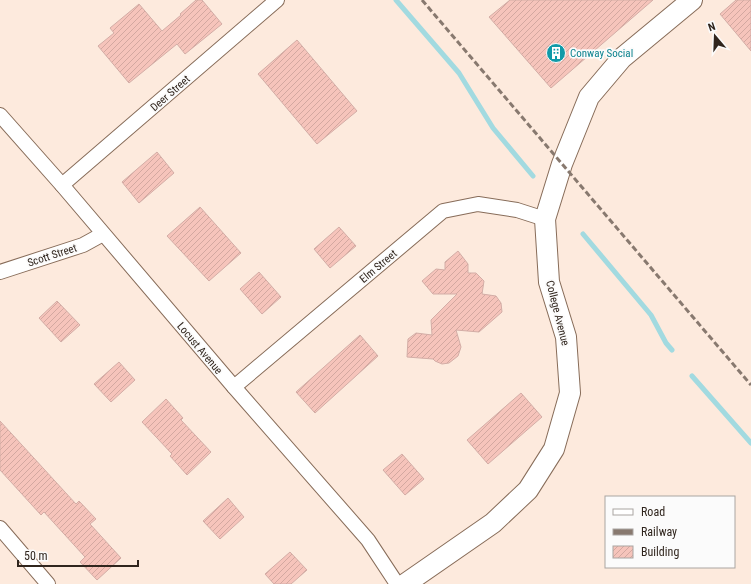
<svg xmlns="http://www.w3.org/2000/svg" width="751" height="584" font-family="'Roboto Condensed',sans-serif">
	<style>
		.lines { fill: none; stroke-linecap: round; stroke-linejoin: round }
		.stream { stroke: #a2dae0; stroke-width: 5 }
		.building { fill: url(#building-hatch); stroke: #d3ada6 }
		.street-casing { stroke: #876c59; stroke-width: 16 }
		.secondary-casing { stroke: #876c59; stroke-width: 22 }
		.street { stroke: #fff; stroke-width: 14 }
		.secondary { stroke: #fff; stroke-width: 20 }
		.rail { stroke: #88796f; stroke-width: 3; stroke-dasharray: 6 3; stroke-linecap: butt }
		.labels { text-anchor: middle; stroke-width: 3.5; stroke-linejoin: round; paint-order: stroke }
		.culture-label { font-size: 11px; fill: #0d838f; stroke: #fbfbfb; text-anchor: start }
		.street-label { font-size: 11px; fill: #30251d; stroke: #fbfbfb }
	</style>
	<defs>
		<pattern id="building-hatch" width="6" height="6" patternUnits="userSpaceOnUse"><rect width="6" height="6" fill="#f6c4bb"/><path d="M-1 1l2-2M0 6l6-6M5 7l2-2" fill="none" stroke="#d3a8a0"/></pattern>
	</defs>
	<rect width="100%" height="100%" fill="#fdeadd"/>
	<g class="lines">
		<g class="stream">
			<path d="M396,0L459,73L493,128L533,176"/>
			<path d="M583,234L651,315L666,343L672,350"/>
			<path d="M692,376L751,443"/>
		</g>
	</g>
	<g class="building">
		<path d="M196,0H202L222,24L185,54L177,44L129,83L98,46L114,33L110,28L139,4L162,31L181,15L180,14Z"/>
		<path d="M510,0H653L551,88L489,17Z"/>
		<path d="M736,0H751V51L720,14Z"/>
		<path d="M297,40L357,111L317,144L258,74Z"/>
		<path d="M157,152L174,173L139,203L122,182Z"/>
		<path d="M200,207L241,253L209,281L167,236Z"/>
		<path d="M339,227L356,246L330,268L314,249Z"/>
		<path d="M458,251L468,264V273H476L484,281L482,294L496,296L501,303L502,312L479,332L456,330L461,347L458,356L449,363L442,364L435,361L433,359L407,357L408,339L416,333L432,335L431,320L457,294H433L422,281L436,269L445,270V262Z"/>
		<path d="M259,272L281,297L262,314L240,289Z"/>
		<path d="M57,301L80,325L61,342L39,318Z"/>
		<path d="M360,335L378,356L315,413L296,392Z"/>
		<path d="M119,362L135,380L111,402L94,384Z"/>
		<path d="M521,393L542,417L488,464L467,440Z"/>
		<path d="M166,399L183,418L181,420L211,452L187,475L170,456L172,454L142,422Z"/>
		<path d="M0,421L76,504L79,501L96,519L90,524L121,558L97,580L80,562L85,557L44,512L41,515L0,470Z"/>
		<path d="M402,454L424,479L405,495L383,470Z"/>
		<path d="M228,498L244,517L220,539L203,521Z"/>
		<path d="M290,552L307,570L291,584H274L265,574Z"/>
	</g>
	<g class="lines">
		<g class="street-casing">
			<g id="street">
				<path d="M0,115L62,185L234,387L368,540L397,584"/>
				<path d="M62,185L277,0"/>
				<path d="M0,272L83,245L103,234"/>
				<path d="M234,387L443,211L478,204L517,210L545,219"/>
				<path d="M0,528L48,584"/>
			</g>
		</g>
		<g class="secondary-casing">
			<path id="secondary" d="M405,584L493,523L528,490L554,449L570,393L566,337L549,282L545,219L562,164L589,97L622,58L692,0"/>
		</g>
		<use href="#street" class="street"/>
		<use href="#secondary" class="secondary"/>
		<path class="rail" d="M422,0L751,385"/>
	</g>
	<defs>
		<g id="building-disc" transform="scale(1)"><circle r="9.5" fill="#0f9aa8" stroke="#fbfbfb"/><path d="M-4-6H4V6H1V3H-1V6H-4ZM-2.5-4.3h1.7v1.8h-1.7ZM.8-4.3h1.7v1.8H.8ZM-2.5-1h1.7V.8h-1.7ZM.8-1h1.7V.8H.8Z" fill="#fff"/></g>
	</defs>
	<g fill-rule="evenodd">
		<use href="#building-disc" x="556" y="53"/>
	</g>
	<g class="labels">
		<g class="culture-label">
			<text x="570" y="57">Conway Social</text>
		</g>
		<g class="street-label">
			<text transform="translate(170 93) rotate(-41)" y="4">Deer Street</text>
			<text transform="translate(52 255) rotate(-18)" y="4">Scott Street</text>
			<text transform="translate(378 266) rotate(-40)" y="4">Elm Street</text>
			<text transform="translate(558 313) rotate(76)" y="4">College Avenue</text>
			<text transform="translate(200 348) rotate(50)" y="4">Locust Avenue</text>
		</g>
	</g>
	<rect x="605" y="496" width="130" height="72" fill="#fbfbfb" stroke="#aaa5a2"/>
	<rect x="613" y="509" width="20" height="6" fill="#ffffff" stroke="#aaa5a2"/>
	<text x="641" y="516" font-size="12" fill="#30251d">Road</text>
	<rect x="613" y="529" width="20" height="6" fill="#88796f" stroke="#aaa5a2"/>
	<text x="641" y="536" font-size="12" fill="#30251d">Railway</text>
	<rect x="613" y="546" width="20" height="12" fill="url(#building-hatch)" stroke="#aaa5a2"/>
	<text x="641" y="556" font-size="12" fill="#30251d">Building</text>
	<g transform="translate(715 36) rotate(341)" stroke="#fbfbfb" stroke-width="3" paint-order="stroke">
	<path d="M0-3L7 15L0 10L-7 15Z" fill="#30251d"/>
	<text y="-6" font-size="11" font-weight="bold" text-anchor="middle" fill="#30251d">N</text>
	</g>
	<path d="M18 560v6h120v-6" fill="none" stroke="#30251d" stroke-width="2"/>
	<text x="24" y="560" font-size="12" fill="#30251d" stroke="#fbfbfb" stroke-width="3" paint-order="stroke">50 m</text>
</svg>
